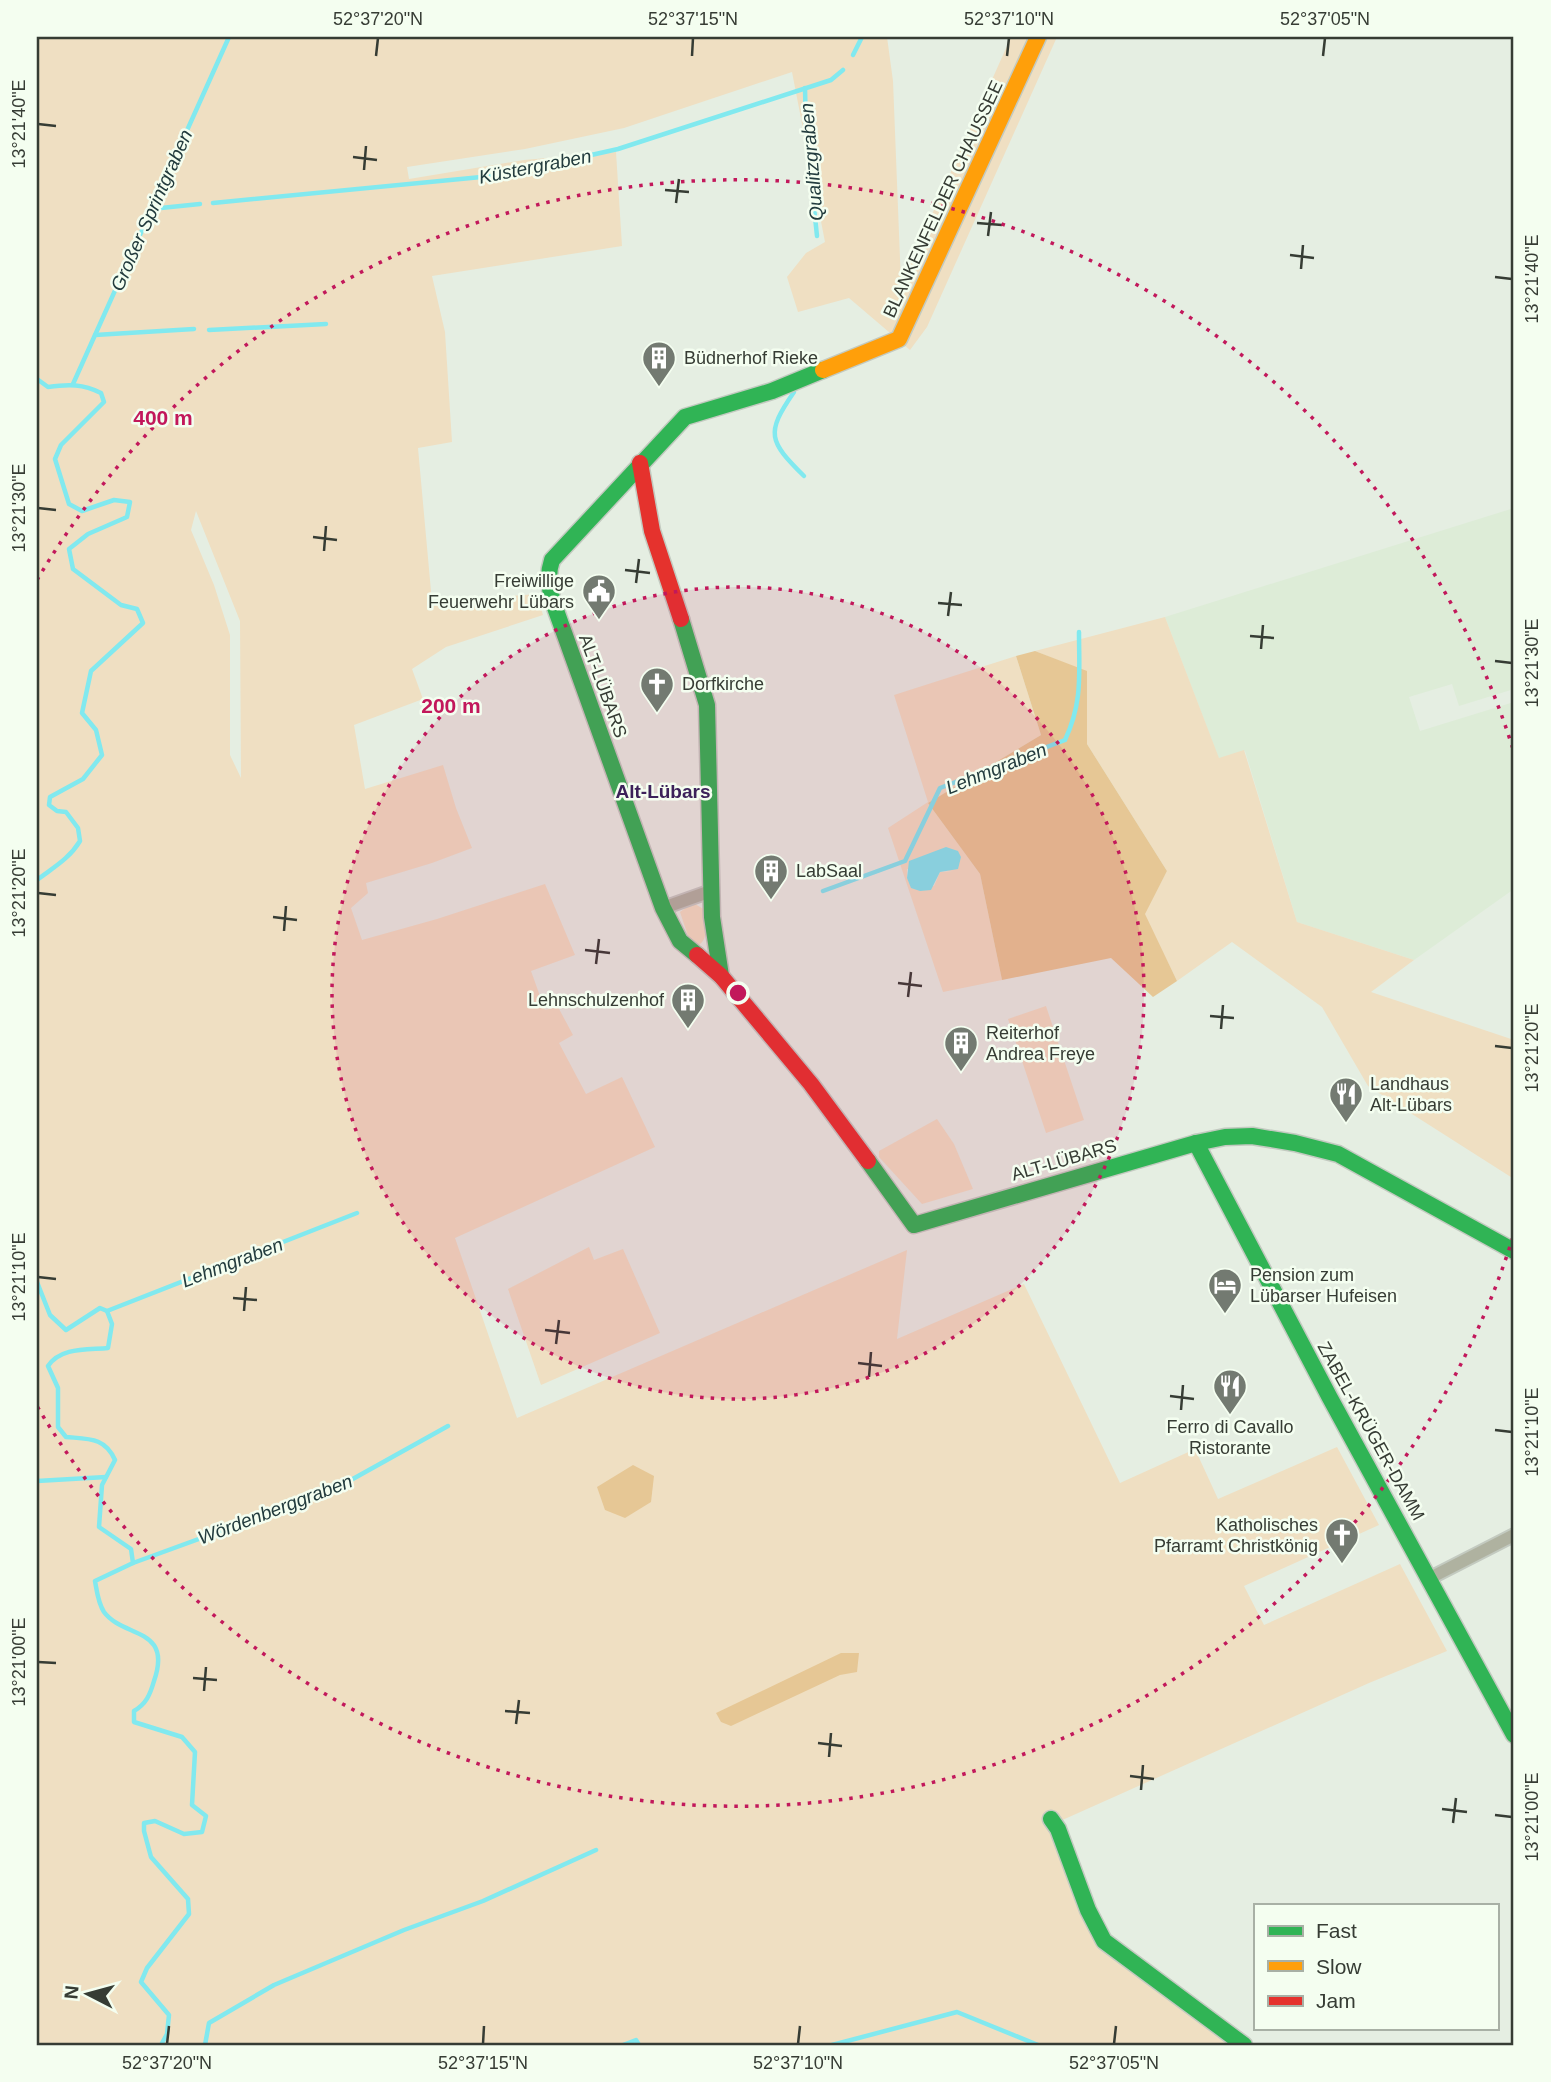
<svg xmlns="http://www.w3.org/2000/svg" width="1551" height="2082" font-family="Arial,sans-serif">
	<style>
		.built { fill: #ddecd7 }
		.green { fill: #efdfc2; fill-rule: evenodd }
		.forest { fill: #e6c795 }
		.water { fill: #81e9ef }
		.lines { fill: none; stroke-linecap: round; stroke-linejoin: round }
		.stream { stroke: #81e9ef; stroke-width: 4.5 }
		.street-casing { stroke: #c3cac0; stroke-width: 16 }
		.fast-casing { stroke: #c3cac0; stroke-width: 19 }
		.slow-casing { stroke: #c3cac0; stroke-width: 19 }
		.jam-casing { stroke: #c3cac0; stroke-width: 19 }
		.street { stroke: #afb2a0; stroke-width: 12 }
		.fast { stroke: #30b455; stroke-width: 16 }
		.slow { stroke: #ff9f0a; stroke-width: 16 }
		.jam { stroke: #e5322d; stroke-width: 16 }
		.ticks { fill: none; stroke: #363c34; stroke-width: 2.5 }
		.ring { fill: none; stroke: #c2185b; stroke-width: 3.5; stroke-dasharray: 3.5 7 }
		.labels { text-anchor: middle; stroke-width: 5; stroke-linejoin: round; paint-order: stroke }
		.street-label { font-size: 18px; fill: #363c34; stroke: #f4fef0 }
		.poi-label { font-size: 18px; fill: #363c34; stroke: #f4fef0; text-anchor: start }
		.water-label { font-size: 19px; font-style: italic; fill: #223b3d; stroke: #f4fef0 }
		.neighbourhood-label { font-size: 19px; font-weight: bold; fill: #3c215a; stroke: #f4fef0 }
		.centre { fill: #c2185b; stroke: #f4fef0; stroke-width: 3.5 }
		.ring-label { font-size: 21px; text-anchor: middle; font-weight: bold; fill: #c2185b; stroke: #f4fef0; stroke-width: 5; stroke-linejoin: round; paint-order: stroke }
		.neatline { fill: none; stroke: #363c34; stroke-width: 2.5 }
		.ticks-label { font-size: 18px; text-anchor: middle; fill: #363c34 }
	</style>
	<rect width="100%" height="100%" fill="#e5eee2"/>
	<path class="built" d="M1514,508V689L1459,706L1452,684L1409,697L1420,731L1514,702V889L1414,960L1297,922L1245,751L1219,759L1165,617Z"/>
	<g class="green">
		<path d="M37,37H887L893,81L901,284L1011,37H1057L927,327L910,350L849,298L798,312L787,277L806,253L825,242L792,72L624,128L525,149L407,167L409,179L524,160L616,152L622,246L432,276L445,332L452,442L418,448L432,602L537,594L543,615L446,647L412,669L423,699L354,725L365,789L443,765L456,808L472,848L432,863L366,883L368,893L351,908L362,940L437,919L545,884L575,955L531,971L545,1010L558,1007L573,1035L559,1043L586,1094L622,1077L655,1147L455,1238L517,1418L907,1250L897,1339L1024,1284L1120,1483L1195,1449L1218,1499L1337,1447L1379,1525L1244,1586L1264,1625L1400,1564L1447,1651L1369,1683L1049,1826L1085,1915L1232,2045H37ZM196,511L240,621L241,778L230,755V635L214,585L191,530Z"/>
		<path d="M1165,617L1219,758L1244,750L1297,922L1414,960L1371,992L1514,1040V1179L1368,1086L1322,1007L1232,942L1177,981L1144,914L1167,871L1087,744V672L1035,651Z"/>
		<path d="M1016,656L1041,735L928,803L980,874L1002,980L943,992L888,828L928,802L894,695ZM907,869L953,871L940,872L934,886L907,878Z"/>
		<path d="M695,904L705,910C705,923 710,940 697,946L690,942L680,912L690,905Z"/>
		<path d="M1046,1006L1084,1120L1046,1133L1008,1019Z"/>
		<path d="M937,1119L954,1144L973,1189L922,1204L879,1157V1151Z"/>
		<path d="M589,1247L594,1260L623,1249L660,1333L541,1385L508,1289Z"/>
	</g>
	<g class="forest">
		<path d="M1035,651L1087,671V744L1167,871L1145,914L1177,981L1153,997L1111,958L1002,980L980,874L928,803L1041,735L1016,656Z"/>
		<path d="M633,1465L654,1476L651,1502L625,1518L605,1510L597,1487Z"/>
		<path d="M841,1653H859L857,1672L840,1675L731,1726L721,1722L716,1713Z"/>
	</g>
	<path class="water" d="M946,847L958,851L961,857L958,869L940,872L931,890L920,891L911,888L907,878L909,861Z"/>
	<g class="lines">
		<g class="stream">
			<path d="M853,55L862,37"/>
			<path d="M805,88L806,131L817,236"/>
			<path d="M213,203L502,175L618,149L831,80L843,70"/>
			<path d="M151,209L200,204"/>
			<path d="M209,330L326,324"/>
			<path d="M95,335L194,329"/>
			<path d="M37,379L48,387C69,384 83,384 101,393L104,402L61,445L55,459L69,504L82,511L114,500L130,502L127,517L88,534L69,549L73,569L121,605L137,609L143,623L91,671L82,713L96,730L102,755L83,779L50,797L49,805L57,811L66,812L78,828L80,841C69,859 54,867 37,880"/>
			<path d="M73,384L229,37"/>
			<path d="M794,392C765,434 769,441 804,476"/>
			<path d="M823,891L905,861L940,788L1065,740C1083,702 1079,673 1079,632"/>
			<path d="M37,1282L50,1315L66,1330L100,1308L107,1311L112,1324L108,1348C87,1350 61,1347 48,1366L58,1388V1427L66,1437C88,1439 105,1437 115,1460L102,1485L99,1527L131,1549L133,1563L95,1581C97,1592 98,1603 104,1612C123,1638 173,1627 154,1681C150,1695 146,1704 134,1711V1722L182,1737L195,1752L192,1805L206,1816L202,1832L184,1834L155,1821L144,1823V1831L151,1857L188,1899L189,1914L147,1968L141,1982L169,2015L167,2034L161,2045"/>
			<path d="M107,1311L357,1213"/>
			<path d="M37,1481L106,1477"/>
			<path d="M133,1563L333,1490L448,1426"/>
			<path d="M205,2045L209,2023L274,1985L404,1930L483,1901L596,1850"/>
			<path d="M623,2045L636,2040L639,2045"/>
			<path d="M832,2045L957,2012L1038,2045"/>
		</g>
		<g class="street-casing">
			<g id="street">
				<path d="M663,908L711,891"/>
				<path d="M1430,1578L1514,1535"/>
			</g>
		</g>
		<g class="fast-casing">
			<g id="fast">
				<path d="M681,619L707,705L712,917L721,976"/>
				<path d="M697,955L680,941L663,908L553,602C549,587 547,575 552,560L685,417L772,391L823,370"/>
				<path d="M1196,1143L1330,1398L1514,1735"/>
				<path d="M868,1161L914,1225L1196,1143L1225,1137L1252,1136L1295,1143L1338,1154L1514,1251"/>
				<path d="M1051,1819L1058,1829L1088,1910L1104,1941L1244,2045"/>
			</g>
		</g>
		<g class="slow-casing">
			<path id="slow" d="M823,370L899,339L1038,37"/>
		</g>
		<g class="jam-casing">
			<g id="jam">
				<path d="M640,463L652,531L681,619"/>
				<path d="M697,955L721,976L811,1084L868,1161"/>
			</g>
		</g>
		<use href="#street" class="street"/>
		<use href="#fast" class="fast"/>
		<use href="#slow" class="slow"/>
		<use href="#jam" class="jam"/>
	</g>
	<path class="ticks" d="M376,56L378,38M692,56L693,38M1007,56L1009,38M1323,56L1325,38M38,124L56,126M353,157L377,160M364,170L366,146M665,190L689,192M676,203L679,179M977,223L1002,225M988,236L991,212M1290,255L1314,258M1301,269L1303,245M1495,277L1512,279M38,508L56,510M313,537L337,540M324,551L326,526M625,570L650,573M636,583L639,559M938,603L962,605M948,616L951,592M1250,636L1274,638M1261,649L1263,625M1495,661L1512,663M38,893L56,895M273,917L297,920M284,931L286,906M585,950L610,953M596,964L599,939M898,983L922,986M908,997L911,972M1210,1016L1234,1018M1221,1029L1223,1005M1495,1046L1512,1048M38,1277L56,1279M233,1298L257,1300M244,1311L246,1287M545,1330L570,1333M556,1344L559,1320M858,1363L882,1366M869,1377L871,1352M1170,1396L1194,1399M1181,1410L1183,1385M1495,1430L1512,1432M38,1662L56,1663M193,1678L217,1680M204,1691L206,1667M505,1711L530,1713M516,1724L519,1700M818,1743L842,1746M829,1757L831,1733M1130,1776L1154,1779M1141,1790L1143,1765M1442,1809L1467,1812M1495,1815L1512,1817M1453,1823L1456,1798M167,2044L169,2026M483,2044L484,2026M798,2044L800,2026M1114,2044L1116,2026"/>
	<circle cx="738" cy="993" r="406" fill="#c2185b" fill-opacity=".12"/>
	<g class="ring">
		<circle cx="738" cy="993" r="406"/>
		<path d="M1513 1237A813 813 0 0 1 37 1406M37 580A813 813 0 0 1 1513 749"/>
	</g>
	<defs>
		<g id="building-pin" transform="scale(1.75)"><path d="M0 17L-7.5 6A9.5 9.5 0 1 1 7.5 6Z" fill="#737a71" stroke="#f4fef0"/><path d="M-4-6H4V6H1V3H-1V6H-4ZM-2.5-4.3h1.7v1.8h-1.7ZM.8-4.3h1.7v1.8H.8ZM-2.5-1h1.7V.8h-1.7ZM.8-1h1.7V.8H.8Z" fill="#fff"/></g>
		<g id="civic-pin" transform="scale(1.75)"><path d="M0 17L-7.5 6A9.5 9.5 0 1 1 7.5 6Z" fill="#737a71" stroke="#f4fef0"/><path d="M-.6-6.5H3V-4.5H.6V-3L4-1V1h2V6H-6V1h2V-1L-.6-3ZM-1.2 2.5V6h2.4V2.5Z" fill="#fff"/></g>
		<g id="church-pin" transform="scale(1.75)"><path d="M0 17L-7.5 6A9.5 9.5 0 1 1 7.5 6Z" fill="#737a71" stroke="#f4fef0"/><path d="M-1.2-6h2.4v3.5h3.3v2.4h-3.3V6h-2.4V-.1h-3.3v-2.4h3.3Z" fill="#fff"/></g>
		<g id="restaurant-pin" transform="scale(1.75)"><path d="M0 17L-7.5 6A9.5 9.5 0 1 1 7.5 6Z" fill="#737a71" stroke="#f4fef0"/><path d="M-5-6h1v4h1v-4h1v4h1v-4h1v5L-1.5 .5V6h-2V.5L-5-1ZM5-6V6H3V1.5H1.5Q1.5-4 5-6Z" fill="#fff"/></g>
		<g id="hotel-pin" transform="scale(1.75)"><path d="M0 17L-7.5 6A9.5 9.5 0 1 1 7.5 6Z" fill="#737a71" stroke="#f4fef0"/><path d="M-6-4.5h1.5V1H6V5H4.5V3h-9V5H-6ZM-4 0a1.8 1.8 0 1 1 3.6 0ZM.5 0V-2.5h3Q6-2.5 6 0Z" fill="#fff"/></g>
	</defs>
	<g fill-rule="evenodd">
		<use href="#building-pin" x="659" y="358"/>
		<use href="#civic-pin" x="599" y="591"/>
		<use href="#church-pin" x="657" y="684"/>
		<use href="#building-pin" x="771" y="871"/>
		<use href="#building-pin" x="688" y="1000"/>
		<use href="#building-pin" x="961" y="1043"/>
		<use href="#restaurant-pin" x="1346" y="1094"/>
		<use href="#hotel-pin" x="1225" y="1285"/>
		<use href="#restaurant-pin" x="1230" y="1386"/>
		<use href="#church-pin" x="1342" y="1535"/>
	</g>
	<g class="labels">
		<g class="street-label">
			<text transform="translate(943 199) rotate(-65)" y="6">BLANKENFELDER CHAUSSEE</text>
			<text transform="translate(603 686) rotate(70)" y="6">ALT-LÜBARS</text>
			<text transform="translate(1064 1160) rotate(-16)" y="6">ALT-LÜBARS</text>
			<text transform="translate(1371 1431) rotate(61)" y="6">ZABEL-KRÜGER-DAMM</text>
		</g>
		<g class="poi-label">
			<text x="684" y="364">Büdnerhof Rieke</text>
			<text x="574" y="587" text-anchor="end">Freiwillige<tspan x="574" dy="21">Feuerwehr Lübars</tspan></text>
			<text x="682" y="690">Dorfkirche</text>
			<text x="796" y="877">LabSaal</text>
			<text x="664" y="1006" text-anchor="end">Lehnschulzenhof</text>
			<text x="986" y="1039">Reiterhof<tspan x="986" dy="21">Andrea Freye</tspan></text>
			<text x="1370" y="1090">Landhaus<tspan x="1370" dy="21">Alt-Lübars</tspan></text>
			<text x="1250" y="1281">Pension zum<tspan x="1250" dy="21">Lübarser Hufeisen</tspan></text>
			<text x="1230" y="1433" text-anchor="middle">Ferro di Cavallo<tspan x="1230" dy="21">Ristorante</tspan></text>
			<text x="1318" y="1531" text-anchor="end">Katholisches<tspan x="1318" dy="21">Pfarramt Christkönig</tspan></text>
		</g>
		<g class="water-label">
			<text transform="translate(811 162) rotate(-95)" y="7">Qualitzgraben</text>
			<text transform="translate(535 166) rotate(-11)" y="7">Küstergraben</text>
			<text transform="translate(151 210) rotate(-66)" y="7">Großer Sprintgraben</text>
			<text transform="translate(996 768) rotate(-22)" y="7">Lehmgraben</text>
			<text transform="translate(232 1262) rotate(-21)" y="7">Lehmgraben</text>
			<text transform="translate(275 1509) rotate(-21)" y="7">Wördenberggraben</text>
		</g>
		<g class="neighbourhood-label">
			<text x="663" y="798">Alt-Lübars</text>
		</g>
	</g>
	<circle cx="738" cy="993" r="10" class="centre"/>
	<g class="ring-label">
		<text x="163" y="425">400 m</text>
		<text x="451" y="713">200 m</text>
	</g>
	<rect width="1551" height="2082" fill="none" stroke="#f4fef0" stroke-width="77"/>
	<rect x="1254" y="1904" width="245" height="126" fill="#f4fef0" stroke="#a8b0a5" stroke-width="2"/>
	<rect x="1268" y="1926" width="35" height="10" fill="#30b455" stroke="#a8b0a5" stroke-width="2"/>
	<text x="1316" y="1938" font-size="21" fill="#363c34">Fast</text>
	<rect x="1268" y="1961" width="35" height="10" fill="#ff9f0a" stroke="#a8b0a5" stroke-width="2"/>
	<text x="1316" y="1974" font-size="21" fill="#363c34">Slow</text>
	<rect x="1268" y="1996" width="35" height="10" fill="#e5322d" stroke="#a8b0a5" stroke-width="2"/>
	<text x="1316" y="2008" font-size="21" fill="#363c34">Jam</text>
	<g transform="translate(88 1994) rotate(276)" stroke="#f4fef0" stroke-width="5" paint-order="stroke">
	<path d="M0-5L12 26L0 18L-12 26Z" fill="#363c34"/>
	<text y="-10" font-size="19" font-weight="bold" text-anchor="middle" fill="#363c34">N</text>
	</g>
	<rect x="38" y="38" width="1474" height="2006" class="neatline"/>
	<g class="ticks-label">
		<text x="378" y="25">52°37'20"N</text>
		<text x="693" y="25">52°37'15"N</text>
		<text x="1009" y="25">52°37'10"N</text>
		<text x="1325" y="25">52°37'05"N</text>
		<text transform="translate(19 124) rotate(-90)" y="6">13°21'40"E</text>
		<text transform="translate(1532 279) rotate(-90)" y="6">13°21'40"E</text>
		<text transform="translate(19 508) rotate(-90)" y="6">13°21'30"E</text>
		<text transform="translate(1532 663) rotate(-90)" y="6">13°21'30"E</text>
		<text transform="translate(19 893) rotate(-90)" y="6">13°21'20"E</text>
		<text transform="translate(1532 1048) rotate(-90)" y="6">13°21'20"E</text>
		<text transform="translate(19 1277) rotate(-90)" y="6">13°21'10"E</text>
		<text transform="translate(1532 1432) rotate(-90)" y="6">13°21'10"E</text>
		<text transform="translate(19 1662) rotate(-90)" y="6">13°21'00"E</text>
		<text transform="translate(1532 1817) rotate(-90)" y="6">13°21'00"E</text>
		<text x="167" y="2069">52°37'20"N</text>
		<text x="483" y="2069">52°37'15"N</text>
		<text x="798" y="2069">52°37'10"N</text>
		<text x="1114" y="2069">52°37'05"N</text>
	</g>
</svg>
